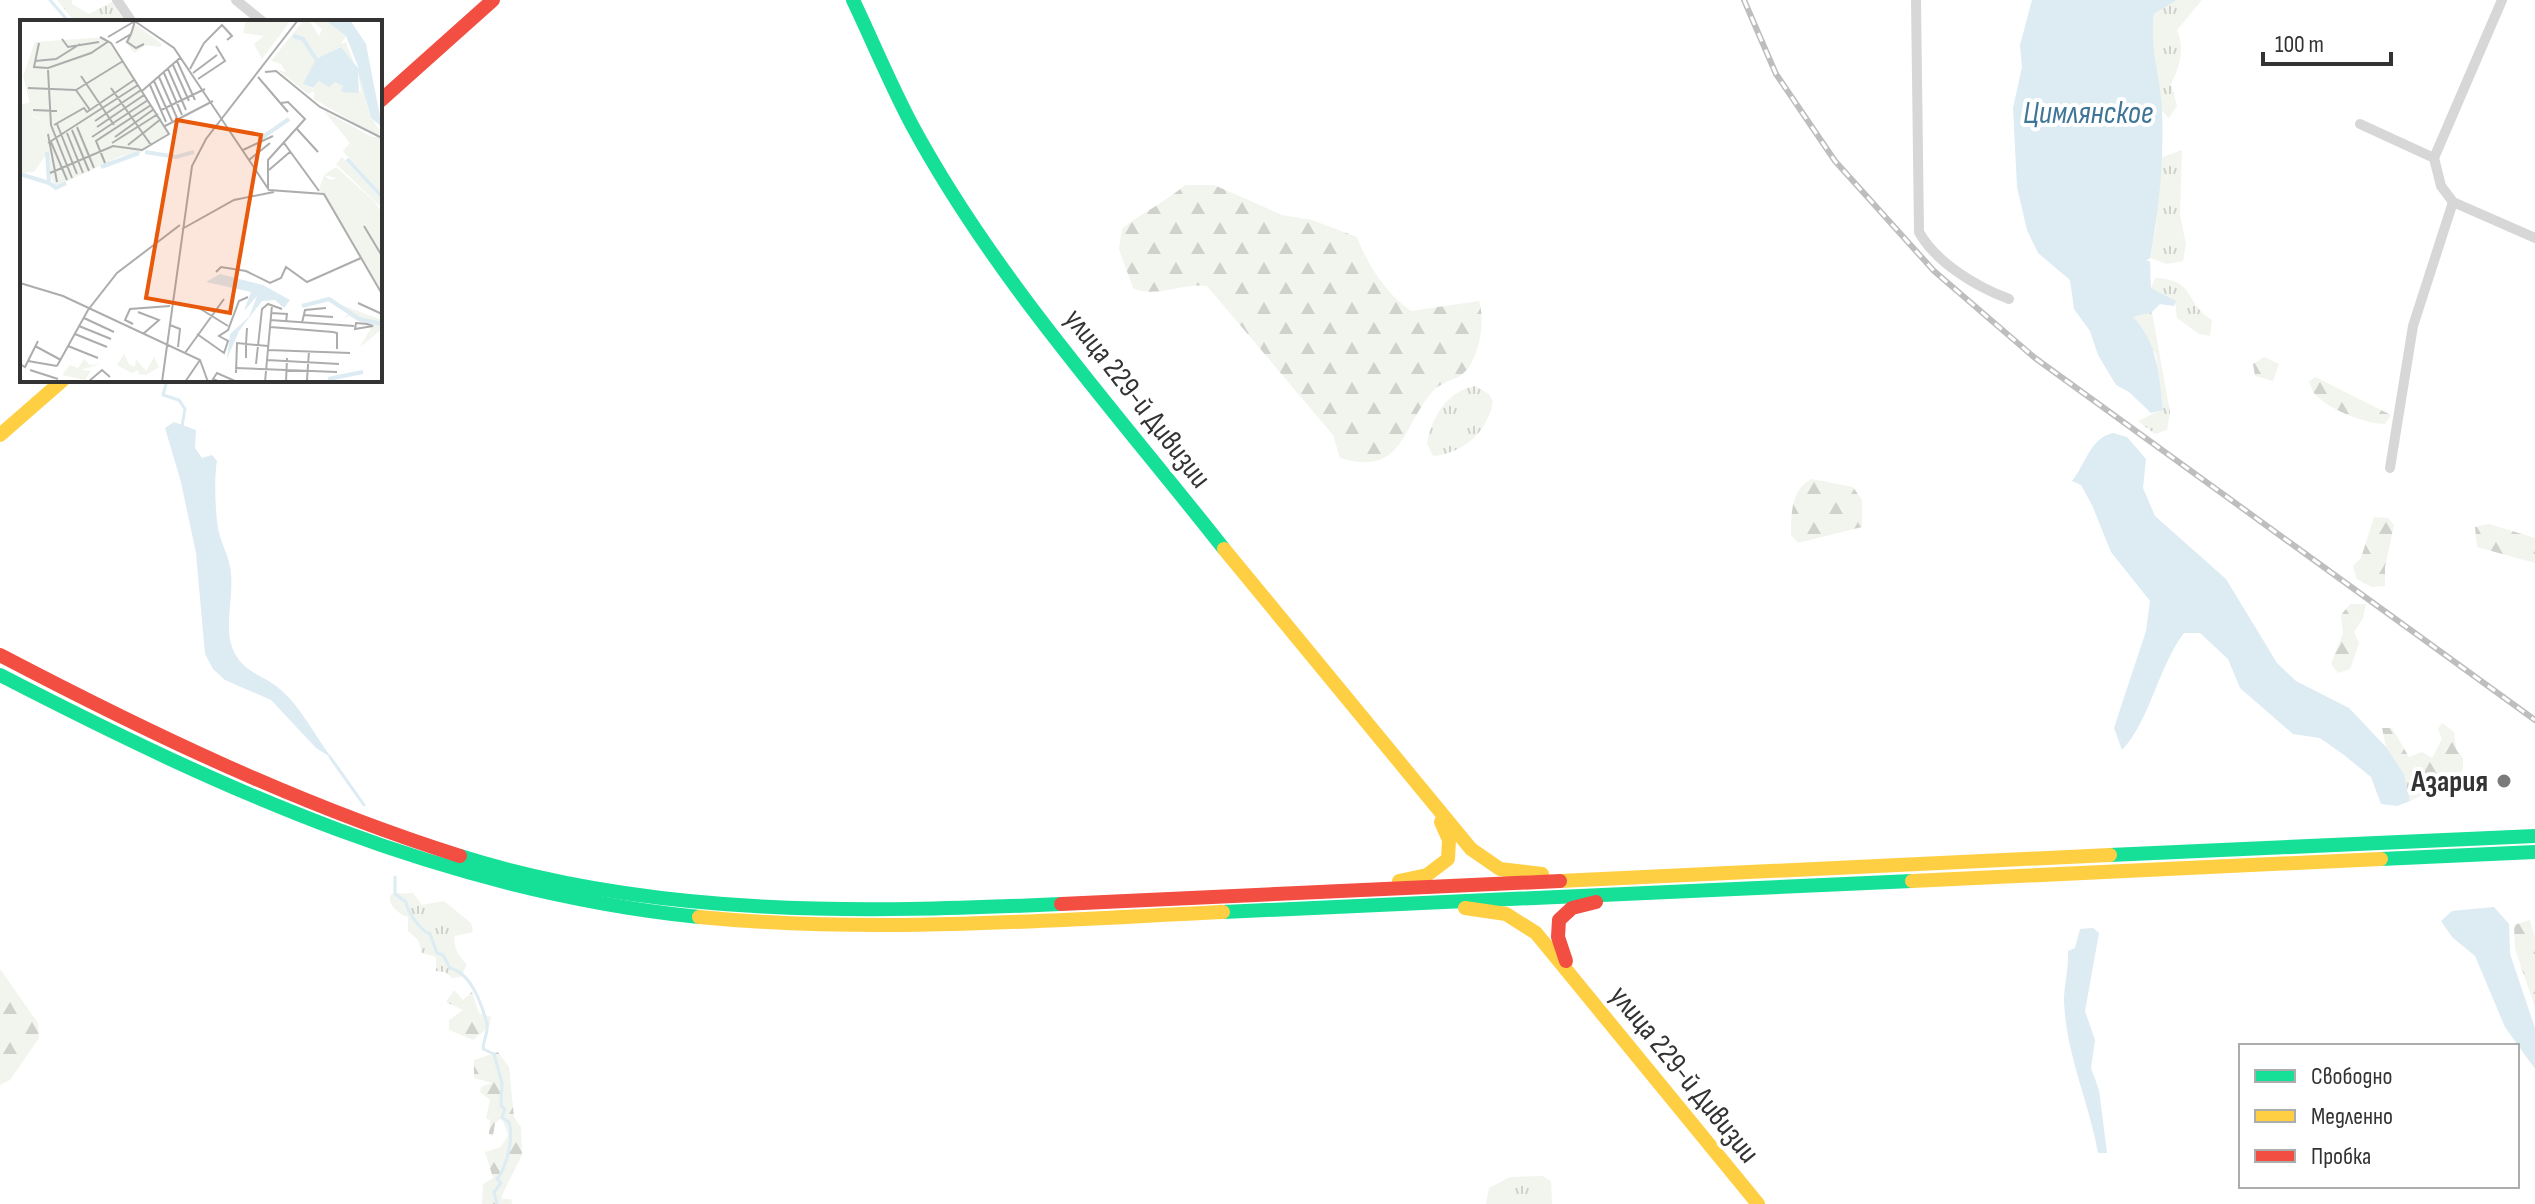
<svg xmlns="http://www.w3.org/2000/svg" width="2535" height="1204" font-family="'Sofia Sans Condensed',sans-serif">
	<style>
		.grass { fill: url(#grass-tufts) }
		.forest { fill: url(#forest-firs) }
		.water { fill: #ddebf3 }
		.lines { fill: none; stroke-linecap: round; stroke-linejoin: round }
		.stream { stroke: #ddebf3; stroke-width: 3 }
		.street { stroke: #d7d7d7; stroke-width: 10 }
		.fast { stroke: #16e098; stroke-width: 14 }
		.slow { stroke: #ffcf43; stroke-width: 14 }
		.jam { stroke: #f24e42; stroke-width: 14 }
		.rail-casing { stroke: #bebebe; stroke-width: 6 }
		.rail { stroke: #fff; stroke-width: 3; stroke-dasharray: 9; stroke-linecap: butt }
		.poi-dot { fill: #7a7a7a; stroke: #fff; stroke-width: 3 }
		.labels { text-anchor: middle; stroke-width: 8; stroke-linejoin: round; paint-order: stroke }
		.street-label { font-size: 30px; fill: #333; stroke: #fff }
		.poi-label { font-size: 30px; font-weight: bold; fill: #333; stroke: #fff; text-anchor: end }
		.water-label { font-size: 32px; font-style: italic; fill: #3f7597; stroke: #fff }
		.inset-river { fill: none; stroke: #ddebf3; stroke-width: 4 }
		.inset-road { fill: none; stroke: #adadad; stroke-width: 2 }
		.view { fill: #e8590c; fill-opacity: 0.15; stroke: #e8590c; stroke-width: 4 }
		.inset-edge { fill: none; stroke: #333; stroke-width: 4 }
	</style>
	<defs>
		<pattern id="grass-tufts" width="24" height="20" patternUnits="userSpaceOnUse" patternTransform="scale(2)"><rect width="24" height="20" fill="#f1f5ed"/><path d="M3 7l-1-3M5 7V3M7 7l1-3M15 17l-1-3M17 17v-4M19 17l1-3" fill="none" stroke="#cfd2cc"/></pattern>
		<pattern id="forest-firs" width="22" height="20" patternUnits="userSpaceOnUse" patternTransform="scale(2)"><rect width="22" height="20" fill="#f1f5ed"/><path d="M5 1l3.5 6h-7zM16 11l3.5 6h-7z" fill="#cfd2cc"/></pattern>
	</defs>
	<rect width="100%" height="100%" fill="#fff"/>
	<g class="grass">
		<path d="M57,0H72V4L89,14L112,2L125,22H75Z"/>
		<path d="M2177,0H2202L2177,30C2185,50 2180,66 2171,84L2177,106L2169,118L2162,111L2152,33L2154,14Z"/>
		<path d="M2182,150L2180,215L2186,244L2183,261L2167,264L2150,258L2156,227L2160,158Z"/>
		<path d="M2155,278C2197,280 2183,302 2212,320L2210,336L2199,334L2177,318L2175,301L2151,288Z"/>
		<path d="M2152,312L2170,412L2167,430L2155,434L2138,421L2163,409L2156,355L2133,317Z"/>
		<path d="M1475,386L1489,394L1493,402C1487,432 1464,453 1433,456L1427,443C1432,417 1447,391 1475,386Z"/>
		<path d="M413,893L422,905L444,901L471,923L473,932L455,936C452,945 460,959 467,964L461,977L452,978L445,972L436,971V957L422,953L418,940L408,931V917C399,914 386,905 391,894Z"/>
		<path d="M1542,1176L1551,1181L1552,1204H1486L1489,1188L1510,1177Z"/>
	</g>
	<g class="forest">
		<path d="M1185,185H1214L1282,215L1312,220L1357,237C1367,264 1387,295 1411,311L1479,301C1486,321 1479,364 1460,376C1451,381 1440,383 1433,391C1401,427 1404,477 1340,458L1333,435L1207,286C1182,282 1156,299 1133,288L1119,249L1122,229C1142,212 1165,203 1185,185Z"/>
		<path d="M2264,357L2279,364L2273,381L2255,376L2253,364Z"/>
		<path d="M2315,377L2391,415L2385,424C2367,424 2333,411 2319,398C2314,395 2311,387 2309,382Z"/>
		<path d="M1811,479L1853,487L1862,500V527L1798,543L1791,535C1791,513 1791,490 1811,479Z"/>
		<path d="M2374,517L2388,518L2394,525L2385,567V586L2372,587L2357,579L2353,566L2361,558Z"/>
		<path d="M2489,524L2535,538V563L2477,547L2475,527Z"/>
		<path d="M2350,604H2366L2363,618L2354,632L2359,643L2350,669L2338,673L2331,664L2343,633L2341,615Z"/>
		<path d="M2442,723L2454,732L2456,749L2463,758V769L2452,785L2438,787L2410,801L2404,774L2386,747L2382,728H2392L2409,757L2422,752L2432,758L2442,739L2438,729Z"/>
		<path d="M2530,920L2535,938V1007L2515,949L2514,925Z"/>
		<path d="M0,969L38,1023L39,1038L10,1080L0,1085Z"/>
		<path d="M454,990L463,1000L472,992L479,1013L491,1017L489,1027L473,1040L449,1030V1020L463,1010L446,1002Z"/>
		<path d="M498,1052L509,1067L514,1117L521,1127L522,1155L502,1195V1199H511L512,1204H482L483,1184L493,1178L485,1152L501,1147L508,1135L502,1118L495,1123L493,1136L489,1134L490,1120L486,1118L490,1100L480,1092L481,1087L492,1083L474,1078V1060Z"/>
	</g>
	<g class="water">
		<path d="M2032,0H2177L2154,14C2149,47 2161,78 2162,111C2164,159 2159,211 2150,258L2146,261H2150L2151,288L2176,301L2174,306L2160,304L2152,312L2133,317C2158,344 2159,374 2163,410L2151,413L2129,392L2116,385L2098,355L2090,331L2074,309L2070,280L2038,253L2027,230L2017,187L2013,108L2022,67L2020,45Z"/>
		<path d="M174,422L196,430L195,448L202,458L212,455L217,461C214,477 215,516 219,533C223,547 230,559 231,574C234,601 221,633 237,657C246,672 263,676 276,686C300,704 314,735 332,758L316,748L271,700L225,680L213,669L205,654L196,553L181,482L165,428Z"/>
		<path d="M2113,433L2127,437L2146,459L2143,488L2155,516L2226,579L2277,663L2296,681L2349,708L2386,747L2404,774L2410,801L2397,806L2381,804L2371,777L2344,755L2320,738L2293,734L2240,688L2228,659L2200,633H2184C2158,667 2150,721 2122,750L2114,728L2146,631L2150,601L2111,552L2092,505L2081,485L2072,481C2086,464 2090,438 2113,433Z"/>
		<path d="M2494,907L2509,924L2510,954L2535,1028V1069L2505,1027L2475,956L2452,937L2441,921L2452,911Z"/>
		<path d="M2093,928L2099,933L2085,1011L2095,1040L2091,1068L2099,1090L2107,1153H2098C2089,1102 2066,1054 2064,1001C2064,984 2069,968 2068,951L2075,948L2080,929Z"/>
	</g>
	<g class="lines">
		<g class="stream">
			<path d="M50,0L69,22"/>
			<path d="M167,380L163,395L179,400L185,409L182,426"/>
			<path d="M330,757L364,805"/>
			<path d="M395,877V894L406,902C408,913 420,930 430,934L437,953L443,955L450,968C472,973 482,1005 487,1024C489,1029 483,1042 483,1049L494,1054L502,1083L501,1106L505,1109L502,1118L509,1122C514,1137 507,1167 497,1179L501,1183L494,1192L497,1204"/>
		</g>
		<g class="street">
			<path d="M117,0L132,22"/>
			<path d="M236,0L263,22"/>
			<path d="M1916,0L1919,232C1936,263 1977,287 2009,299"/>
			<path d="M2360,124L2434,158L2441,186L2453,202L2535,238"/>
			<path d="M2434,158L2502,0"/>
			<path d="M2390,468L2413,326L2453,202"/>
		</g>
		<g class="fast">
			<path d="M853,0C873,42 891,86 913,127C996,280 1117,413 1224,549"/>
			<path d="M0,675C225,791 444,891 699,917"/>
			<path d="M2110,855L2535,836"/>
			<path d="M460,856C654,917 861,913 1061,904"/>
			<path d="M2381,859L2535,852"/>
			<path d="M1223,912L1912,881"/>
		</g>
		<g class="slow">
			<path d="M0,435L63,380"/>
			<path d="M1224,549L1471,849L1500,869L1542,874"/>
			<path d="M1399,881L1427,875L1448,859L1449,840L1441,822"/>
			<path d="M1560,881L2110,855"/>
			<path d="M1912,881L2381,859"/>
			<path d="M1465,908L1506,914L1536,933L1758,1204"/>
			<path d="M699,917C873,934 1049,920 1223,912"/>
		</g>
		<g class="jam">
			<path d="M380,101L493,0"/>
			<path d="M0,655C149,733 299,805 460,856"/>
			<path d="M1061,904L1560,881"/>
			<path d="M1566,961L1558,937L1559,920L1572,908L1596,902"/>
		</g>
		<g class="rail-casing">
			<path id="rail" d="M1744,0L1776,74L1835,161L1934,271L2035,358L2535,720"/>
		</g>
		<use href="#rail" class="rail"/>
	</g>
	<circle class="poi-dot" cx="2504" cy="781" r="8"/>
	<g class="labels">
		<g class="street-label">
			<text transform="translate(1138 398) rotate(52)" y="10">улица 229-й Дивизии</text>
			<text transform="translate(1685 1074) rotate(51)" y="10">улица 229-й Дивизии</text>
		</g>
		<g class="poi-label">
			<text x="2488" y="791">Азария</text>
		</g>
		<g class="water-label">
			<text x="2088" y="123">Цимлянское</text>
		</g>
	</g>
	<g transform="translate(20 20)">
		<rect width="362" height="362" fill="#fff"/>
		<path d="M289,0L299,16L302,9L291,0H305L326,16L321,24L326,22L334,43L320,27L298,39L283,64L293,69L299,61L315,62L324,65L321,72H341L338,52L350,96L362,114L355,115L294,79V71L288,74L258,50L266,52L261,44L251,41L283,1ZM304,91L352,117H362V175L323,131L330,123ZM305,279L362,300V309L340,327L351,308L329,296L323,299L328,294Z" fill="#f1f5ed"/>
		<path d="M11,82L13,97L25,100L28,132L14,152L0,153V85ZM322,137L360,178L362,188L316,144ZM316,147L355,182L362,193L321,159L304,155ZM104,334L109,344L115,347L116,339L126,351L134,337L139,347L126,355L118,354L119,350L112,353L97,345ZM64,339L70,345L80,344L61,350L71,351L65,360L42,355L50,345L58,348Z" fill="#f1f5ed"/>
		<path d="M226,0H271L242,39L234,24L244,16L223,13Z" fill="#f1f5ed"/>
		<path d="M115,4L142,24L140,27L125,25L115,33L105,22ZM85,17L149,112L119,134L101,136L35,167L29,152L25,100L13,96L3,56L15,22ZM304,155L310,160L320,157L362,193V272L299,169Z" fill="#f1f5ed"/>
		<path d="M305,0H330L346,24L362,107L351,98L338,52L339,73L321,72L323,66L315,62L309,67L299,61L293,68L283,64L296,39L321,27L339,49L326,16ZM200,254L243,265L270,280L264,288L255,280L242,281L219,311L207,339L210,314L229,297L237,276L224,291L231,272L186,262Z" fill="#ddebf3"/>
		<path class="inset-river" d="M273,16L283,19L296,39M240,119L269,99M27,132L29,163L36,168L46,163M125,132L156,137L174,132M327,139L362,177M81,147L119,133M0,154L29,163M282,286L309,279L339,299L362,304M308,359L343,352"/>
		<path class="inset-road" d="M113,0L154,28L249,170L304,174L362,274M111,14L107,22L116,28L124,24M88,17L115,1M42,19L48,27L79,22M19,23L14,47L28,48L71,33L89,21M96,23L111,14L115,1M15,41L36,39L60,24M157,41L175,80M153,45L169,81M148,49L166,90M170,49L184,23L202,5L212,16L207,20M28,50L31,105L52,158M245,52L256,51L300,87L362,118M144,53L162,95M173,53L197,35M61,56L94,105M139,57L157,98M238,57L268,92M178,59L205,41L196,26M134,61L152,101M130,65L146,102M8,68L56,70M91,68L131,125M56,70L103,41M56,70L70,90M122,71L161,37M13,90L37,91M141,90L185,69M75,101L121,70M37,104L57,154M34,105L64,88L67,92L114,60M145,106L193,81M57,107L74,148M77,107L124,75M277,109L298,132M52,110L69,151M47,113L63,153M28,114L37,162M72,117L128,80M95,117L134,89M31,122L47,160M28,123L118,65M92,123L138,94M264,123L299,171M108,125L141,99M223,130L253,116M229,140L250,123M85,143L76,121L131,85M249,150L271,131M30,153L93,126L122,130L149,114L91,23L80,17M248,169V140L285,99L268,82L261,83M344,206L362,236M162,209L214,180L254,172M196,252L201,247L226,251L250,263L261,258L266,247L287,262L341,238M0,263L43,276L180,340L188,362M338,283L362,294M179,288L208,306M118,292L139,300L123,314M251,293L267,294L266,302M283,295L313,297M64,298L94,312M250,300L334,306M282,303L285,290L306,288M336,303L347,304L353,306L335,309ZM113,304L105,300L110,289L150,286M150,305L160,309L158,327M59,306L91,319M250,307L313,312L317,313V329M55,314L87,327M177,314L204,333L208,321L199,316L208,310L219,281L228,277M15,326L41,340M48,326L78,338M248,330L330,333M165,333L204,279M226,338V324L248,326M247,340L319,344M8,341L37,346M0,344L5,347L18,321M236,344L242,289L248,284L262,289M37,346L68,290L97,253L160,205M215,348L317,352M10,350L38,359M216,353L217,323L226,324L227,308M287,360L289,331M68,362L82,350L90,357M142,362L172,146L186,119L278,0M165,362L180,340M200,362L193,359L197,353L215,361M245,362L252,285M266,362L267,338"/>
		<path class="view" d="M157,100L241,115L210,293L126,278Z"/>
		<rect width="362" height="362" class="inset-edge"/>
	</g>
	<rect x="2239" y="1044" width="280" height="144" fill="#ffffff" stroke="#adadad" stroke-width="2"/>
	<rect x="2255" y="1070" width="40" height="12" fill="#16e098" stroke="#adadad" stroke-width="2"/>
	<text x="2311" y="1084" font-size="24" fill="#333333">Свободно</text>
	<rect x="2255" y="1110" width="40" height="12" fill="#ffcf43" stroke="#adadad" stroke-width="2"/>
	<text x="2311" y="1124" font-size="24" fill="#333333">Медленно</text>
	<rect x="2255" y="1150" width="40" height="12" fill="#f24e42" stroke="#adadad" stroke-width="2"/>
	<text x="2311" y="1164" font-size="24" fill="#333333">Пробка</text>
	<path d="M2263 52v12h128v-12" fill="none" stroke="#333333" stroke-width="4"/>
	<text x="2275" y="52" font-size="24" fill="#333333" stroke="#ffffff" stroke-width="6" paint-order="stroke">100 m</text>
</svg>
